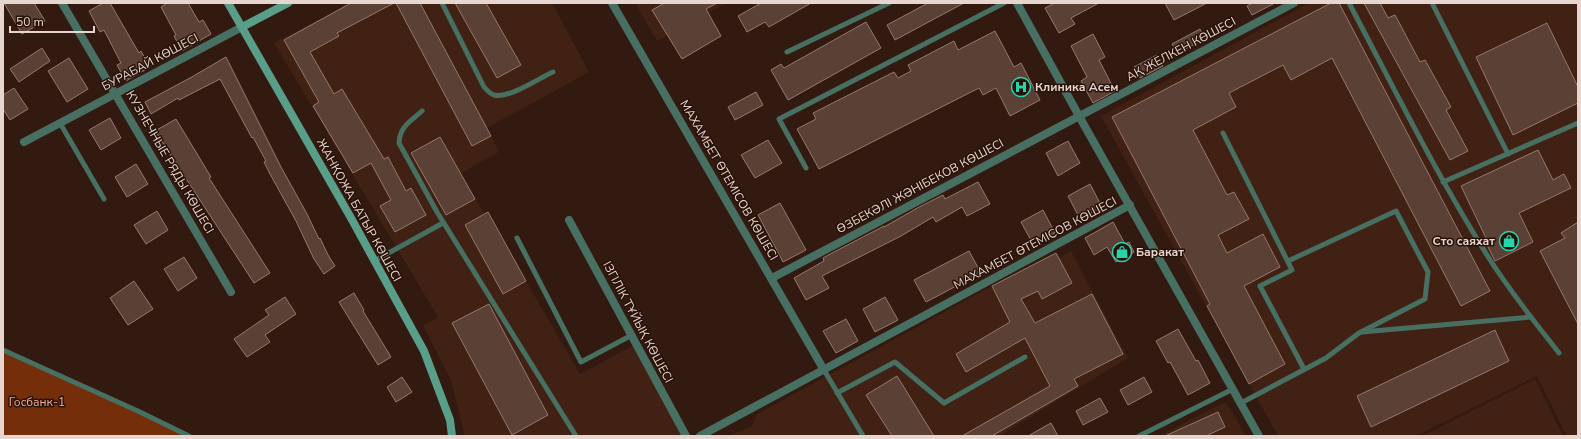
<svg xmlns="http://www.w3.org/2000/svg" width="1581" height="439" font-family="'Nunito Sans',sans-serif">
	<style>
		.built { fill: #402114 }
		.green { fill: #742e0a }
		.building { fill: #5b4035; stroke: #97786c }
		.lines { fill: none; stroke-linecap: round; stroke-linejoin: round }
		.lane { stroke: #477063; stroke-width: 5 }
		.street { stroke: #477063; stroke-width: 8 }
		.secondary { stroke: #599e89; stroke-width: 8 }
		.labels { text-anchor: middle; stroke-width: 3; stroke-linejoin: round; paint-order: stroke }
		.street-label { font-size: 12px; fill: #e7d6cf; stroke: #281107 }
		.poi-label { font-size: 12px; font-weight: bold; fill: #e7d6cf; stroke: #281107; text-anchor: start }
		.park-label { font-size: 12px; fill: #f1af95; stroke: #281107 }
	</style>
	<rect width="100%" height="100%" fill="#321a10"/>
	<g class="built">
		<path d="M350,3H552L589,72L487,128L499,152L461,173L484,214L488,212L526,281L580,374L636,344L686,436H465L451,380L423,326L438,317L274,43Z"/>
		<path d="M635,3H726L657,41Z"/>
		<path d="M1309,3H1578V436H1567L1537,376L1416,436H1278L1101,116Z"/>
		<path d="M1071,251L1128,358L999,436H729L752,426L757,414L992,286L1056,253L1059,258Z"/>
		<path d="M1535,379L1563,436H1422Z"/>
		<path d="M1226,402L1246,436H1158Z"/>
	</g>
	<path class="green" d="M3,350L189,436H3Z"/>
	<g class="building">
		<path d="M4,3H34L45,21L22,34Z"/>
		<path d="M103,3H110L139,53L141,51L150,67L126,81L117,65L121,63L104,30L100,32L89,11Z"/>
		<path d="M167,3H188L199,22L203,20L211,34L182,51L174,36L176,35L161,7Z"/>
		<path d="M351,3H394L337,33L339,36L310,52L334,94L342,89L384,159L388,157L406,191L411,188L426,215L395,232L380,206L391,200L371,163L353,173L313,106L319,102L284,40Z"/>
		<path d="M396,3H420L491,136L472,146Z"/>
		<path d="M455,3H486L521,65L497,78Z"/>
		<path d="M665,3H717L706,9L721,36L682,59L652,10Z"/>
		<path d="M761,3H811L769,27L765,22L747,32L738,16Z"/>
		<path d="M928,3H964L895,40L887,25Z"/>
		<path d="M1055,3H1099L1071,18L1075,24L1059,33L1045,8Z"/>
		<path d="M1165,3H1207L1174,20Z"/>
		<path d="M1252,3H1275L1252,15L1247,6Z"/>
		<path d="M1331,3H1339L1490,291L1461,306L1332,58L1291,80L1283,65L1229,93L1236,107L1193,130L1227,195L1234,192L1249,219L1218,235L1227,253L1263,234L1280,267L1244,286L1285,364L1249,384L1207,306L1210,304L1112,117Z"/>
		<path d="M1364,3H1380L1388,18L1395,15L1420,62L1425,60L1451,107L1446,110L1468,151L1450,160Z"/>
		<path d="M866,22L881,48L788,100L771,70L781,64L784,68Z"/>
		<path d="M1547,23L1578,87V103L1513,135L1476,57Z"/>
		<path d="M1200,29L1205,39L1177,53L1172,44Z"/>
		<path d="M995,31L1014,67L1021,63L1040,100L1010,116L996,88L983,95L979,88L819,169L797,129L816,119L813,113L894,72L898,78L911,71L908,65L954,41L958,50Z"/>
		<path d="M1093,34L1105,57L1099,60L1115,91L1093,103L1081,81L1087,77L1071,46Z"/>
		<path d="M42,48L50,61L19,82L10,69Z"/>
		<path d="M1157,55L1163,66L1140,78L1134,67Z"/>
		<path d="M226,57L281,167L307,214L319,239L320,238L328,255L335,266L324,274L314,259L296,221L270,174L264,162L266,161L253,137L252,138L220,79L179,100L178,98L151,114L145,102L190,78Z"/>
		<path d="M69,58L88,89L67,102L48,71Z"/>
		<path d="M14,88L28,109L10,120L3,109V95Z"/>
		<path d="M756,92L763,105L735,120L728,107Z"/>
		<path d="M110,118L121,138L101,150L89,130Z"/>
		<path d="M176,119L211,177L209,178L270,273L254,283L155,131Z"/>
		<path d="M440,137L475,199L446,215L411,153Z"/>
		<path d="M768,140L782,163L755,178L741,155Z"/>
		<path d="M1068,141L1080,163L1058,176L1046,153Z"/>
		<path d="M1538,150L1553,180L1564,174L1571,188L1519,213L1533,242L1495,261L1485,241L1487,240L1461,186Z"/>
		<path d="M136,164L148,184L127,197L115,177Z"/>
		<path d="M978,182L990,204L967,216L962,207L936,222L933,217L901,236L822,276L829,288L806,300L794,278L824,261L823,258L834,252L884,226V227L919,207L943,195L945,199Z"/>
		<path d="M1090,184L1102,207L1080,219L1068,196Z"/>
		<path d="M780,203L806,250L783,262L758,215Z"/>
		<path d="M1043,210L1055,233L1033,244L1021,222Z"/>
		<path d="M157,211L168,230L146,244L134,225Z"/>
		<path d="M488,212L526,281L503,294L465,225Z"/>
		<path d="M1113,222L1125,244L1129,242L1134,252L1116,262L1107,247L1094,255L1085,238Z"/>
		<path d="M1578,222V324L1540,251L1565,238L1561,233Z"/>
		<path d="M969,251L981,273L926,302L914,280Z"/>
		<path d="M1056,253L1072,283L1042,299L1038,291L1021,299L1035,323L1092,294L1123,354L1074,379L1078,386L992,436H962L1050,386L1025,338L966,372L956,354L1010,322L992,286Z"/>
		<path d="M184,257L197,278L178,291L164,269Z"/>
		<path d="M134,281L153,309L128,325L110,298Z"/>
		<path d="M354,293L364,310L363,311L391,357L378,365L339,302Z"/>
		<path d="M285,297L296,314L265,335L270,342L247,357L234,339L269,315L265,310Z"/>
		<path d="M885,297L898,320L875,332L863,309Z"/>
		<path d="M489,304L548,415L512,435L452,323Z"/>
		<path d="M846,319L858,341L836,353L823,331Z"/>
		<path d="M1178,329L1196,361L1198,360L1210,383L1188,395L1170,362L1168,363L1156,341Z"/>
		<path d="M1495,330L1509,361L1371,427L1357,396Z"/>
		<path d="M897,376L934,436H892L866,395Z"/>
		<path d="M402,377L412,392L396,402L387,387Z"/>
		<path d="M1144,377L1152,392L1128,405L1120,390Z"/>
		<path d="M1100,398L1108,412L1083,425L1076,411Z"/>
		<path d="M1218,412L1225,427L1206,436H1165Z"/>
		<path d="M1051,423L1058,436H1028Z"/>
	</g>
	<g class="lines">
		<g class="lane">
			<path d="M442,3L484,87C487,90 490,94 494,95C509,99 539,78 553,72"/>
			<path d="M1349,3C1394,88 1436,174 1487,255C1508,289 1534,321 1559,353"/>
			<path d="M1432,3L1508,154"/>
			<path d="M787,52L889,3"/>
			<path d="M422,111C410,122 400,126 399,143L437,212L576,436"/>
			<path d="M60,123L104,199"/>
			<path d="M1223,133L1292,270L1260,286L1304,369"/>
			<path d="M806,168L779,119L1004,3"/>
			<path d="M1443,182L1578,123"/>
			<path d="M517,238L581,362L632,335"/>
			<path d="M374,261L443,223"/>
			<path d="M1362,332L1531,317"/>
			<path d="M3,350L140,412L189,436"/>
			<path d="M824,370L863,436"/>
			<path d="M837,393L895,362L944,403L1025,357"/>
			<path d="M1241,403L1326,358L1359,333L1425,299L1428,272L1396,211L1288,261"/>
			<path d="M1139,436L1233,389"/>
		</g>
		<g class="street">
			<path d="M62,3L231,292"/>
			<path d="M612,3L824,370"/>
			<path d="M1017,3L1079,116L1259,436"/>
			<path d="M24,142L242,27"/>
			<path d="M569,220L686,436"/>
			<path d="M772,278L1294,3"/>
			<path d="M700,436L1130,205"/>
		</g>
		<g class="secondary">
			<path d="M228,3L351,218L424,351L450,420L452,436"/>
			<path d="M242,27L288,3"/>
		</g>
	</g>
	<defs>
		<g id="hospital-ring" transform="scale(1)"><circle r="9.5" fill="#281107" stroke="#27d5ad" stroke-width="1.5"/><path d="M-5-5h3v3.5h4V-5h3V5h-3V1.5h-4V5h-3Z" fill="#27d5ad"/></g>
		<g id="shop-ring" transform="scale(1)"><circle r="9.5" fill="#281107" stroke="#27d5ad" stroke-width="1.5"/><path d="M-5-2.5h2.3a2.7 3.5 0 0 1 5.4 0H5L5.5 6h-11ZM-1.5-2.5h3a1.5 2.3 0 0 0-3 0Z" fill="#27d5ad"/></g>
	</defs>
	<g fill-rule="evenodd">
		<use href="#hospital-ring" x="1021" y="87"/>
		<use href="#shop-ring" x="1509" y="241"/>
		<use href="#shop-ring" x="1122" y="252"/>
	</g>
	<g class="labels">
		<g class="street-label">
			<text transform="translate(1181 49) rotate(-28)" y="4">АҚ ЖЕЛКЕН КӨШЕСІ</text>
			<text transform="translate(150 62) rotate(-28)" y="4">БУРАБАЙ КӨШЕСІ</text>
			<text transform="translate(170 162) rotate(60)" y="4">КУЗНЕЧНЫЕ РЯДЫ КӨШЕСІ</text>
			<text transform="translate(729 180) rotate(60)" y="4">МАХАМБЕТ ӨТЕМІСОВ КӨШЕСІ</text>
			<text transform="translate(920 186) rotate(-28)" y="4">ӨЗБЕКӘЛІ ЖӘНІБЕКОВ КӨШЕСІ</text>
			<text transform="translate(359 210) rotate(61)" y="4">ЖАНҚОЖА БАТЫР КӨШЕСІ</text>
			<text transform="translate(1035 243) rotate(-28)" y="4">МАХАМБЕТ ӨТЕМІСОВ КӨШЕСІ</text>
			<text transform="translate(638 322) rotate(62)" y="4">ІЗГІЛІК ТҰЙЫҚ КӨШЕСІ</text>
		</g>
		<g class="poi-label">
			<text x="1035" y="91">Клиника Асем</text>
			<text x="1495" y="245" text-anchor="end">Сто саяхат</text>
			<text x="1136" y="256">Баракат</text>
		</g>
		<g class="park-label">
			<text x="37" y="406">Госбанк-1</text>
		</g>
	</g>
	<rect width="1581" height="439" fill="none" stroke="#e7d6cf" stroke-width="8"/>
	<path d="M10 26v6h84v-6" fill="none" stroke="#e7d6cf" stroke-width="2"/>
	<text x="16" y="26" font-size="12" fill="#e7d6cf" stroke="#281107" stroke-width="3" paint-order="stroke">50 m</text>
</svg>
